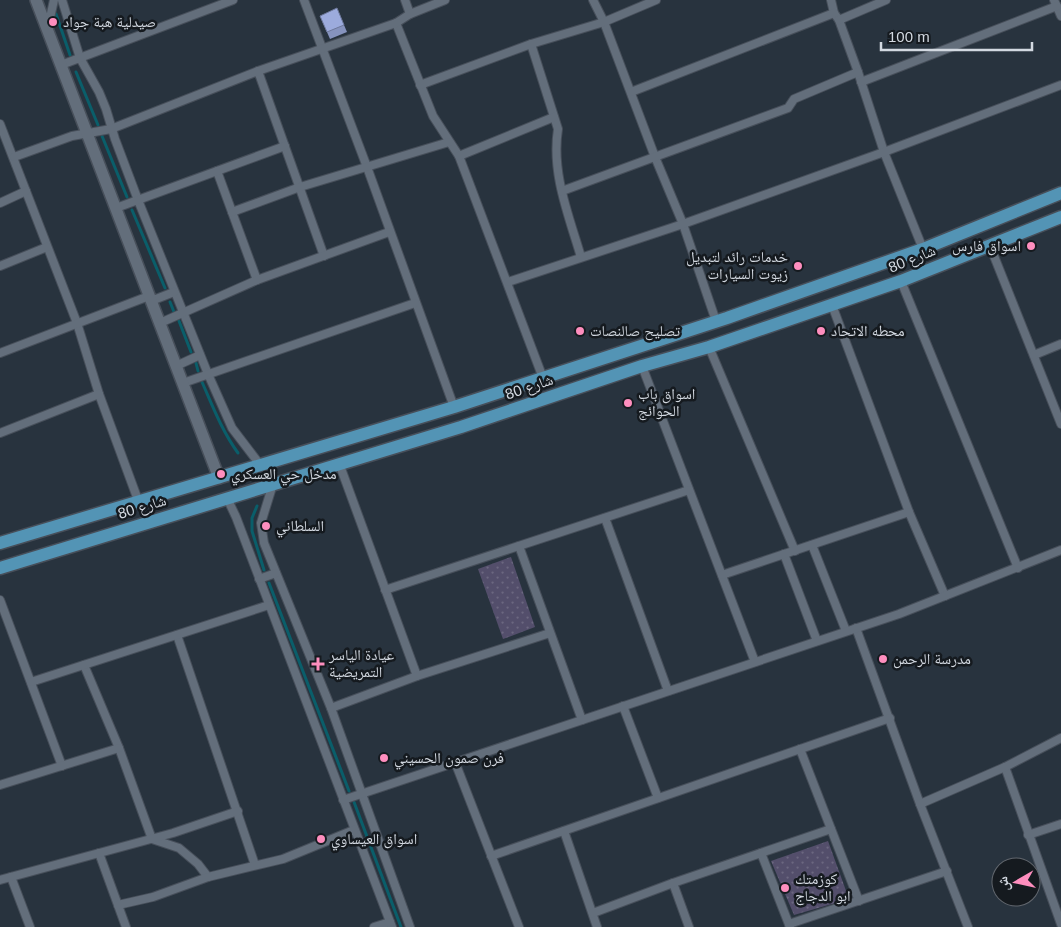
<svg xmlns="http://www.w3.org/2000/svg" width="1061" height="927" font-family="Arial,'Noto Naskh Arabic',sans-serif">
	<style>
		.park { fill: url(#park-dots) }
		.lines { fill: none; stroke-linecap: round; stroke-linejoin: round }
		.stream { stroke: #0a5e6a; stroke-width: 3 }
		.street-casing { stroke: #474f5a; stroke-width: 10 }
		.secondary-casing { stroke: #474f5a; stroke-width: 14 }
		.primary-casing { stroke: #474f5a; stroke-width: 15 }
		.street { stroke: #636e7b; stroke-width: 8 }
		.secondary { stroke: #636e7b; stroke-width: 11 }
		.primary { stroke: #5394b5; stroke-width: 12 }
		.wall { fill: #8693be }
		.building { fill: #9cabdd; stroke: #6d789b }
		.poi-dot { fill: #fe8ebe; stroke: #151a1f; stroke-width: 2 }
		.labels { text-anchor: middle; stroke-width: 5; stroke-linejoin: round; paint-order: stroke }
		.poi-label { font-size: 15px; fill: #d3d9e1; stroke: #151a1f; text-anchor: start }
		.street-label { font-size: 15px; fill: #d3d9e1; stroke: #151a1f }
	</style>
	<defs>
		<pattern id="park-dots" width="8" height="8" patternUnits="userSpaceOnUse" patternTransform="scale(1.25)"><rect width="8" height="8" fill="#534e6b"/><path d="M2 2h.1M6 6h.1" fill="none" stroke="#6b6780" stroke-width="1.8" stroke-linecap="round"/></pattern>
	</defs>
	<rect width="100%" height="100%" fill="#28333e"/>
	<g class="park">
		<path d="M511,557L535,627L503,639L478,569Z"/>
		<path d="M828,841L849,899L794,915L771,861Z"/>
	</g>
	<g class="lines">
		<g class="stream">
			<path d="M56,14L70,55"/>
			<path d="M76,72L98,125"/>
			<path d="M102,136L127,197"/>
			<path d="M132,210L165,288"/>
			<path d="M170,302L174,312"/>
			<path d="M179,321L191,352"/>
			<path d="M196,363L198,371"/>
			<path d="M202,382C213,407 222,431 238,453"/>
			<path d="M257,506L252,518V531L264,570"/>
			<path d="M269,583L349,791"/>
			<path d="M354,802L401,927"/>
		</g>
		<g class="street-casing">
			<g id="street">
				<path d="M62,0L80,58L99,92L106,109L115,139L138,200L208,374L232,428L261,466"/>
				<path d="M304,0L367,167L454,407"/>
				<path d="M405,0L410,14"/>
				<path d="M593,0L604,22L655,157L683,224L716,321"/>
				<path d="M831,0L834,13L839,20L858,72L884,152L923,249"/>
				<path d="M1054,0L1061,16"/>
				<path d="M839,20L886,0"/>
				<path d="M396,23L433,116L459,156L543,378"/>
				<path d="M48,27L54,0"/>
				<path d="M531,44L558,129C551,173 569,216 581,257"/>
				<path d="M61,65L233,0"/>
				<path d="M258,71L324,256"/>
				<path d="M861,82L1057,6"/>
				<path d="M420,85L531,44L604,22L656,0"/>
				<path d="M631,92L834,13"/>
				<path d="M0,124L77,323L99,394L138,500"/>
				<path d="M459,156L554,117"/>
				<path d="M14,157L72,136L111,129L258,71L396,23L410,14L445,0"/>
				<path d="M217,171L257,280"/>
				<path d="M562,191L788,108L794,99L858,72"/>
				<path d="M0,203L26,191"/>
				<path d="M116,208L285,146"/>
				<path d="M232,212L300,187L449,142"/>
				<path d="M990,246L1061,424"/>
				<path d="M0,266L47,247"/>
				<path d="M901,281L1018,568"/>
				<path d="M508,282L683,224L884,152L1061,85"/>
				<path d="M151,301L174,292"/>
				<path d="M832,305L909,512L945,596"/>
				<path d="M160,323L257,280L389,232"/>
				<path d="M709,347L795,551"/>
				<path d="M0,353L149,296"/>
				<path d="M1034,355L1061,344"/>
				<path d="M176,366L200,355"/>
				<path d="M642,366L755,662"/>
				<path d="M183,383L415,303"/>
				<path d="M0,433L99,394"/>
				<path d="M339,463L417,676"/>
				<path d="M273,484L261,523L264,543L331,708L410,927"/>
				<path d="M227,498L236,517L392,927"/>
				<path d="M605,518L668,691"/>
				<path d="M812,545L846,631"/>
				<path d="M519,546L582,720"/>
				<path d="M784,554L817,641"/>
				<path d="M722,575L909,512"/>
				<path d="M259,579L276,573"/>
				<path d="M385,590L689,490"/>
				<path d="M0,600L62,766"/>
				<path d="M856,628L920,804L968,927"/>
				<path d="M177,635L255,865"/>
				<path d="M84,665L119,748L152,839L179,848L198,864L208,877L283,859L354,830"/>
				<path d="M31,682L269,605"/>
				<path d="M623,706L658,798"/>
				<path d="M331,708L417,676L550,633"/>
				<path d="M800,749L859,901"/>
				<path d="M455,762L519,927"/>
				<path d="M1005,767L1061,924"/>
				<path d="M0,785L119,748"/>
				<path d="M343,800L899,614L1061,550"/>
				<path d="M920,804L1005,767L1061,738"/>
				<path d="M564,831L597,927"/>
				<path d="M1028,835L1061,824"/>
				<path d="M99,853L126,927"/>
				<path d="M761,853L790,927"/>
				<path d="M491,856L890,718"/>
				<path d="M11,877L30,927"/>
				<path d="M0,880L173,833L238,811"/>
				<path d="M673,883L689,927"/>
				<path d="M118,905L153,897L208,877"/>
				<path d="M593,913L673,883L831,829"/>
				<path d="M789,924L947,871"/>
				<path d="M374,927L390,922"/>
			</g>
		</g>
		<g class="secondary-casing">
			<path id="secondary" d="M36,0L219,478"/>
		</g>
		<g class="primary-casing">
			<g id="primary">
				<path d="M0,543L454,407L727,318L923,249L1061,193"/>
				<path d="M0,568L461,427L642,366L709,347L901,281L1061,217"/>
			</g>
		</g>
		<use href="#street" class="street"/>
		<use href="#secondary" class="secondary"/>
		<use href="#primary" class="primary"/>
	</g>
	<path class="wall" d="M320,16L344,25L347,32L330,39Z"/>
	<path class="building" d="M337,8L344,25L327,32L320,16Z"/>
	<g class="poi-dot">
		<circle cx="53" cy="22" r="5"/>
		<circle cx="1031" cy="246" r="5"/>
		<circle cx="798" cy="266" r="5"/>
		<circle cx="580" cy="331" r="5"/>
		<circle cx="821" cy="331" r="5"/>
		<circle cx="628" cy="403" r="5"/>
		<circle cx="221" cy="474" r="5"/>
		<circle cx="266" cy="526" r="5"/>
		<circle cx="883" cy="659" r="5"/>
		<path d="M315.5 656.5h5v5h5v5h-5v5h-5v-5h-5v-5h5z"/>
		<circle cx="384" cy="758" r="5"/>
		<circle cx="321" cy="839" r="5"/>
		<circle cx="785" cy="888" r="5"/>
	</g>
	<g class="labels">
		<g class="poi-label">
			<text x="63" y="27">صيدلية هبة جواد</text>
			<text x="1021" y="251" text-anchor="end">اسواق فارس</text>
			<text x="788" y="262" text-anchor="end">خدمات رائد لتبديل<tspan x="788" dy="17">زيوت السيارات</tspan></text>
			<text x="590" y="336">تصليح صالنصات</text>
			<text x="831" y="336">محطه الاتحاد</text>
			<text x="638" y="399">اسواق باب<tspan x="638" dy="17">الحوائج</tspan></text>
			<text x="231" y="479">مدخل حي العسكري</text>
			<text x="276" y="531">السلطاني</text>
			<text x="329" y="660">عيادة الياسر<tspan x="329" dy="17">التمريضية</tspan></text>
			<text x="893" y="664">مدرسة الرحمن</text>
			<text x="394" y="763">فرن صمون الحسيني</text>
			<text x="331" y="844">اسواق العيساوي</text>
			<text x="795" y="884">كوزمتك<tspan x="795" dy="17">ابو الدجاج</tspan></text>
		</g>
		<g class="street-label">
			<text transform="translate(912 259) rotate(-22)" y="5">شارع 80</text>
			<text transform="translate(529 387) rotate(-19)" y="5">شارع 80</text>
			<text transform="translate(142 507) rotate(-17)" y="5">شارع 80</text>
		</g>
	</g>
	<g transform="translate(1016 882) rotate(261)"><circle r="24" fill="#151a1f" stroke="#61666d"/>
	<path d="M0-4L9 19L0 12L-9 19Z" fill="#fe8ebe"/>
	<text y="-8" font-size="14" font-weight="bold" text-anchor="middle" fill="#d3d9e1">ش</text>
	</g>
	<path d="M881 42v8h151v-8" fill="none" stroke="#d3d9e1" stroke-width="2.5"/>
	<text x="888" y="42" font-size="15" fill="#d3d9e1" stroke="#151a1f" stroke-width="4" paint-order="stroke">100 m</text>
</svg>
